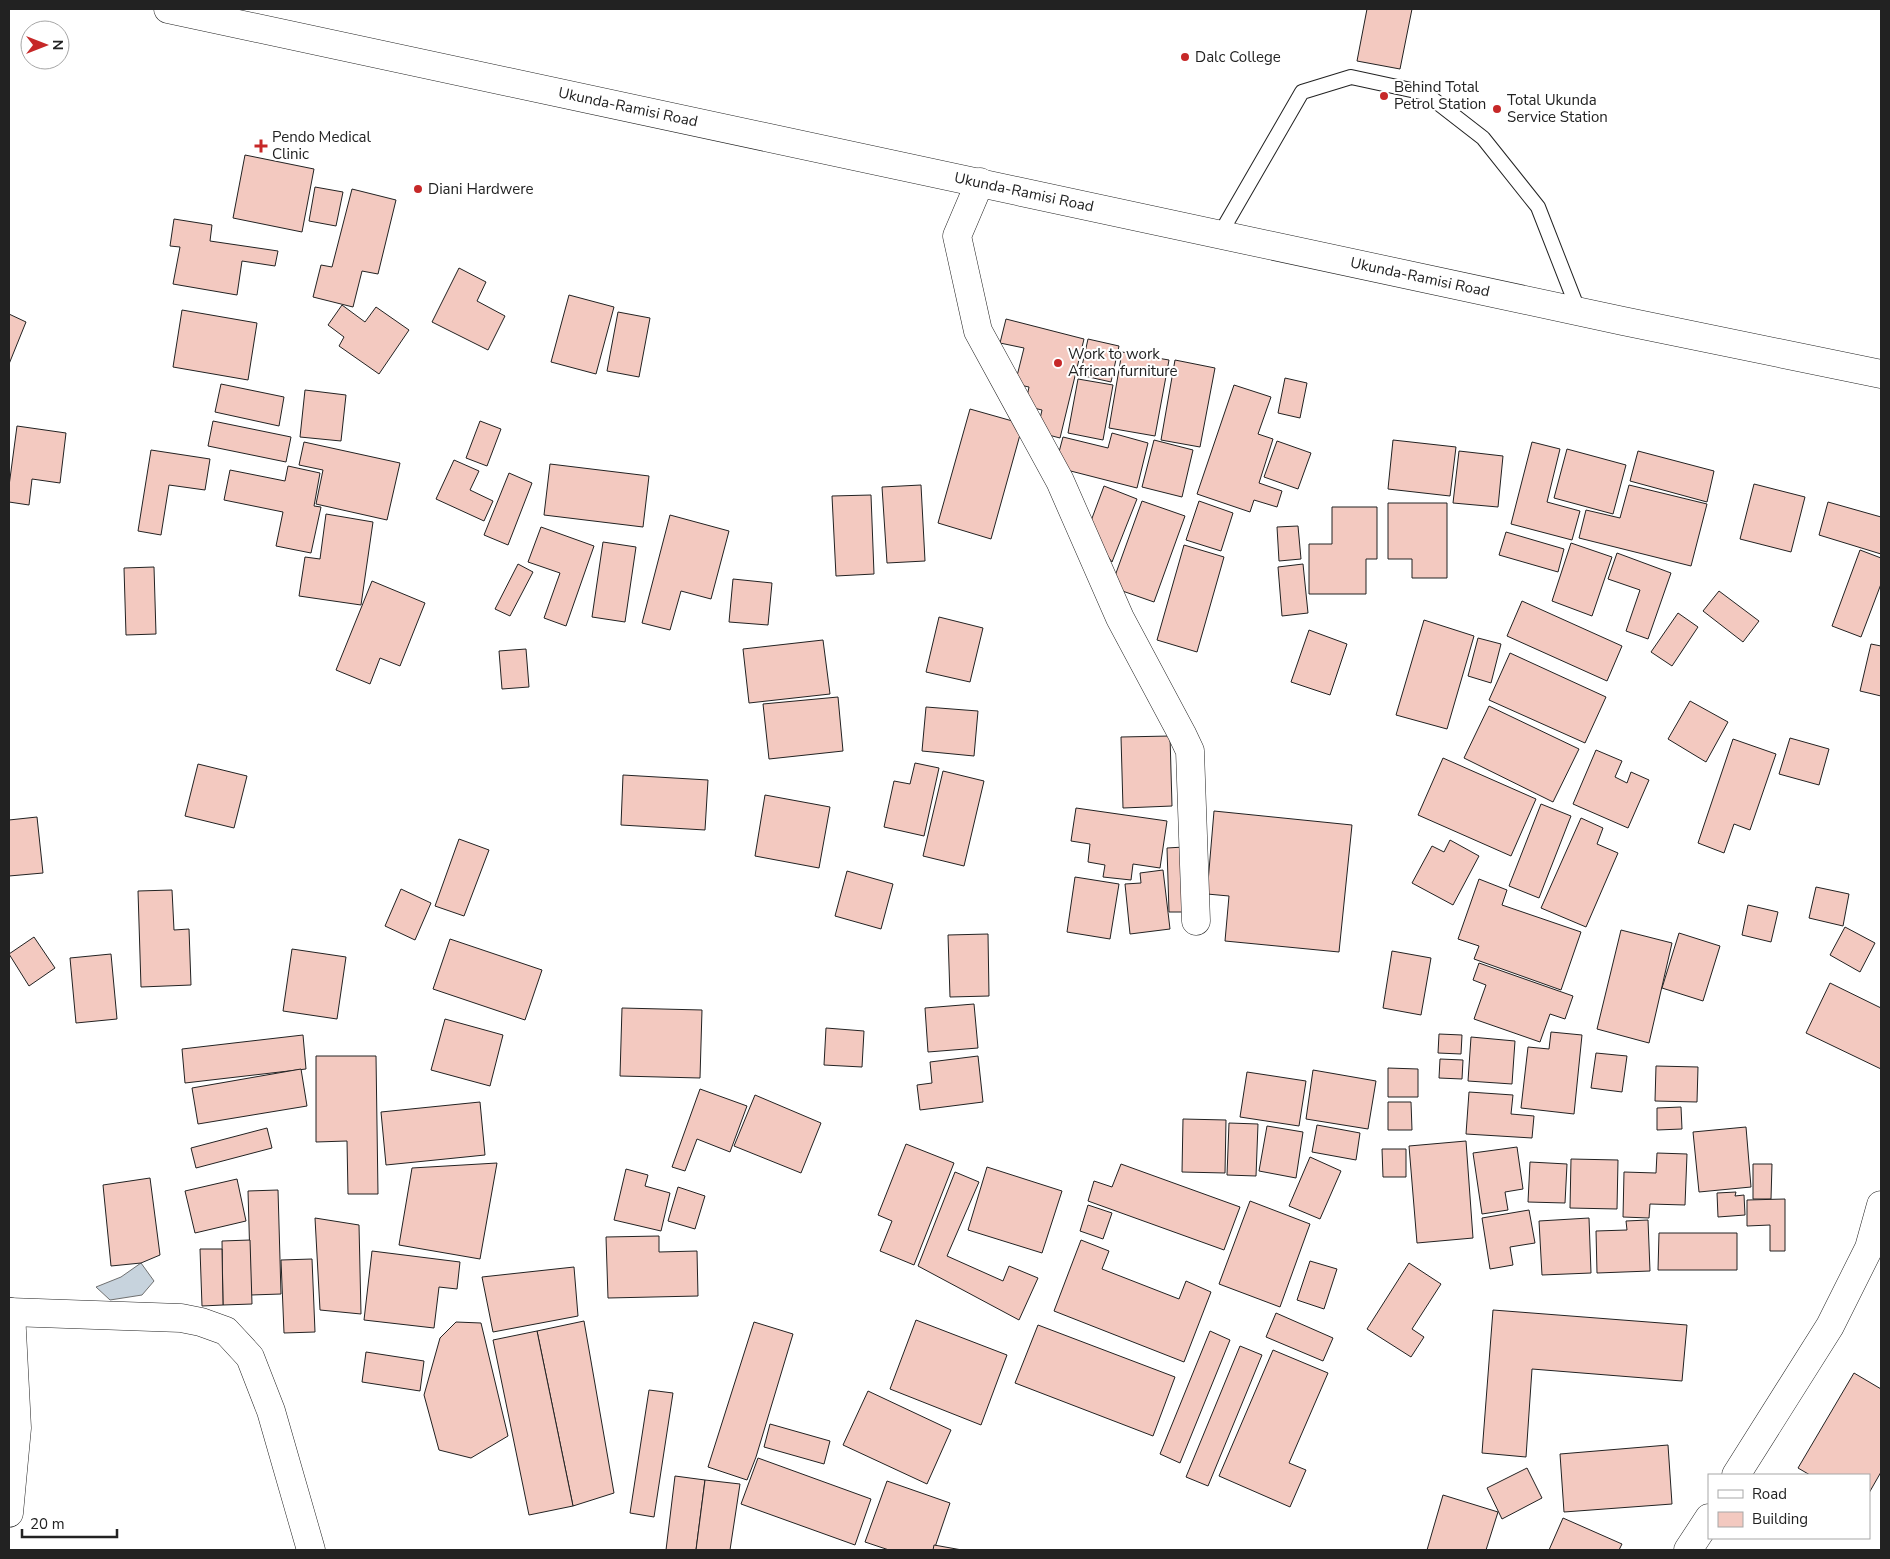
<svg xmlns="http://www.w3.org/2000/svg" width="1890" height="1559" font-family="'Nunito Sans',sans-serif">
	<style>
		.water { fill: #c7d3dd; stroke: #6f6f6f }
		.building { fill: #f3c9c0; stroke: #222 }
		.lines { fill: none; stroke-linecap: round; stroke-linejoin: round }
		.service-casing { stroke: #222; stroke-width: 16 }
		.minor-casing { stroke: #222; stroke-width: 29 }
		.trunk-casing { stroke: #222; stroke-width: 29 }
		.service { stroke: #fff; stroke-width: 14 }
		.minor { stroke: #fff; stroke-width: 28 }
		.trunk { stroke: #fff; stroke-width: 28 }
		.poi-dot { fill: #c62828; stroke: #fff; stroke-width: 2 }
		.labels { text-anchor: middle; stroke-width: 4; stroke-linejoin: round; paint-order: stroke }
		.poi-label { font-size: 15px; fill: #222; stroke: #fff; text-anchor: start }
		.street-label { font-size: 15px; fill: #222; stroke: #fff }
	</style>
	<rect width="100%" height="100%" fill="#fff"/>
	<path class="water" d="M141,1263L154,1281L142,1295L110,1300L96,1287L121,1277Z"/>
	<g class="building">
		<path d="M1367,9H1412L1400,69L1357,61Z"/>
		<path d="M245,155L314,169L302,232L233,218Z"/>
		<path d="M315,187L343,192L336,226L309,221Z"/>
		<path d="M352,189L396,200L378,274L362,271L353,307L313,297L321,265L332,267Z"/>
		<path d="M174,219L212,225L210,241L278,251L275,266L242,261L237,295L173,284L180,247L170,246Z"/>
		<path d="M459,268L486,282L477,301L505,316L488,350L432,322Z"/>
		<path d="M569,295L614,307L596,374L551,362Z"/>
		<path d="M342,305L365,322L376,307L409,330L379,374L339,346L344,337L328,325Z"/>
		<path d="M182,310L257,323L248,380L173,367Z"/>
		<path d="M618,312L650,318L639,377L607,371Z"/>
		<path d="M9,314L26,322L9,364Z"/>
		<path d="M1006,319L1084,339L1060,438L1037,432L1042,410L1025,406L1029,387L1015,384L1024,348L1000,343Z"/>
		<path d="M1088,339L1119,346L1111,382L1080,375Z"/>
		<path d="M1122,352L1169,360L1155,436L1109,428Z"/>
		<path d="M1175,360L1215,368L1200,447L1161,440Z"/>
		<path d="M1285,378L1307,383L1300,418L1278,413Z"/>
		<path d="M1078,379L1113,385L1103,440L1068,433Z"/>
		<path d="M221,384L284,397L279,426L215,412Z"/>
		<path d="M1234,385L1271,397L1258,434L1273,439L1259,483L1282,491L1277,507L1254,500L1250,512L1197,494Z"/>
		<path d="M305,390L346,395L341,441L300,437Z"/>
		<path d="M970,409L1023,424L991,539L938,523Z"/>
		<path d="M213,421L291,437L286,462L208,446Z"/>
		<path d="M480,421L501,429L487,466L466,458Z"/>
		<path d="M17,426L66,433L60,483L32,479L29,505L9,502V486Z"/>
		<path d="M1112,433L1148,443L1137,488L1055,467L1063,437L1108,448Z"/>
		<path d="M1154,440L1193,450L1182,497L1142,487Z"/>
		<path d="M1393,440L1456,447L1450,496L1388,489Z"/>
		<path d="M1277,441L1311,453L1298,489L1264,477Z"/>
		<path d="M304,442L400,463L387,520L316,504L323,470L299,465Z"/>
		<path d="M1532,442L1560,449L1547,502L1580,511L1572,540L1511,524Z"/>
		<path d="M1567,449L1626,465L1613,514L1554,498Z"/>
		<path d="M151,450L210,459L205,490L169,485L161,535L138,531Z"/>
		<path d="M1459,451L1503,456L1498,507L1453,503Z"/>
		<path d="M1638,451L1714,471L1707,502L1630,481Z"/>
		<path d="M454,460L479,471L470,490L493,501L484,521L436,499Z"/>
		<path d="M550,464L649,476L643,527L544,515Z"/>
		<path d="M288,466L320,473L314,506L321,507L311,553L276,546L283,512L224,500L230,470L285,481Z"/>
		<path d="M509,473L532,483L508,545L484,535Z"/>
		<path d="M1754,484L1805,497L1791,552L1740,539Z"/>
		<path d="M921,485L925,561L887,563L882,487Z"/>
		<path d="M1629,485L1707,504L1691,566L1579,538L1586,510L1620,518Z"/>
		<path d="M1104,486L1137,499L1112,562L1088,529Z"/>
		<path d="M871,495L874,574L836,576L832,496Z"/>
		<path d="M1142,501L1185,516L1154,602L1111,587Z"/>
		<path d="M1199,501L1233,513L1221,551L1186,540Z"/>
		<path d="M1828,502L1881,517V554L1819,535Z"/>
		<path d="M1388,503H1447V578H1412V559H1388Z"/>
		<path d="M1332,507H1377V559H1366V594H1309V544H1332Z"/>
		<path d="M326,514L373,522L361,605L299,596L305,557L320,559Z"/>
		<path d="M670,515L729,531L711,599L681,591L670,630L642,623Z"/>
		<path d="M1298,526L1301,559L1279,561L1277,527Z"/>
		<path d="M541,527L594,546L566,626L544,618L560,573L528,562Z"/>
		<path d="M1506,532L1564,549L1558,572L1499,555Z"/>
		<path d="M603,542L636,547L625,622L592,617Z"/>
		<path d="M1571,543L1612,557L1592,616L1552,601Z"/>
		<path d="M1184,545L1224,557L1197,652L1157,640Z"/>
		<path d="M1860,550L1881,558V584L1861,637L1832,626Z"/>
		<path d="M1617,553L1671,573L1648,639L1626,631L1640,590L1608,579Z"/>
		<path d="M518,564L533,572L510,616L495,609Z"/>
		<path d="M1303,564L1308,613L1282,616L1278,567Z"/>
		<path d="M154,567L156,634L126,635L124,568Z"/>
		<path d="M733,579L772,583L768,625L729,622Z"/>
		<path d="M372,581L425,603L400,666L380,658L370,684L336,670Z"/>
		<path d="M1719,591L1759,621L1743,642L1703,611Z"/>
		<path d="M1522,601L1622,646L1607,681L1507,636Z"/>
		<path d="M1678,613L1698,627L1672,666L1651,652Z"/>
		<path d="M939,617L983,628L970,682L926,672Z"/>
		<path d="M1424,620L1474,636L1447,729L1396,715Z"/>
		<path d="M1309,630L1347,644L1330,695L1291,682Z"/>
		<path d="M1478,638L1501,644L1491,683L1468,676Z"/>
		<path d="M823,640L830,694L749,703L743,649Z"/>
		<path d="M1871,644L1881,646V696L1860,691Z"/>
		<path d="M526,649L529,687L502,689L499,651Z"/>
		<path d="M1510,653L1606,697L1585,743L1489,700Z"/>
		<path d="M838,697L843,751L769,759L763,704Z"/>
		<path d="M1690,701L1728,722L1706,762L1668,739Z"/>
		<path d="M1489,706L1579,749L1553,802L1464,758Z"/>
		<path d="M926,707L978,711L974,756L922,751Z"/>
		<path d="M1170,736L1172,806L1123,808L1121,737Z"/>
		<path d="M1790,738L1829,749L1819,785L1779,774Z"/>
		<path d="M1733,739L1776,754L1750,830L1734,824L1724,853L1698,843Z"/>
		<path d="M1596,750L1622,761L1615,777L1627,783L1631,772L1649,780L1628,828L1573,804Z"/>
		<path d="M1443,758L1536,799L1511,856L1418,815Z"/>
		<path d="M915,763L939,768L924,836L884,827L894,781L910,784Z"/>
		<path d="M198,764L247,776L234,828L185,816Z"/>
		<path d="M943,771L984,781L964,866L923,856Z"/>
		<path d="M623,775L708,780L705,830L621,825Z"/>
		<path d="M765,795L830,807L819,868L755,856Z"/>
		<path d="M1541,804L1571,816L1539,898L1509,886Z"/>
		<path d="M1076,808L1167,821L1160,868L1133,864L1131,880L1103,877L1105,865L1088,862L1090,844L1071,841Z"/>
		<path d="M1214,811L1352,825L1339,952L1225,941L1229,896L1207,894Z"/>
		<path d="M37,817L43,873L9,876V820Z"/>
		<path d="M1581,818L1603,828L1597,844L1618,853L1586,927L1541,908Z"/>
		<path d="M459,839L489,850L464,916L435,906Z"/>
		<path d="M1450,840L1479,856L1453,905L1412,883L1432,846L1444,852Z"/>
		<path d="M1184,847L1187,912H1169L1167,848Z"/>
		<path d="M1163,870L1170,929L1130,934L1125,884L1141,883L1140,873Z"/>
		<path d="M847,871L893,884L881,929L835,916Z"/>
		<path d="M1075,877L1119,884L1110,939L1067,932Z"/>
		<path d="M1479,879L1507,890L1502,905L1581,932L1561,990L1474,959L1479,946L1458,939Z"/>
		<path d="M1816,887L1849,894L1843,926L1809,918Z"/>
		<path d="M401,889L431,903L415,940L385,926Z"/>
		<path d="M172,890L174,930L189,929L191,985L141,987L138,891Z"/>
		<path d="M1748,905L1778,912L1771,942L1742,935Z"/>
		<path d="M1845,927L1875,943L1860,972L1830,955Z"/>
		<path d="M1621,930L1672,943L1649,1043L1597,1029Z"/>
		<path d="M1679,933L1720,946L1703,1001L1662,988Z"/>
		<path d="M988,934L989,996L950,997L948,935Z"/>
		<path d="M34,937L55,968L29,986L9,954Z"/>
		<path d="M450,939L542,970L525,1020L433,989Z"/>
		<path d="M292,949L346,957L337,1019L283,1011Z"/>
		<path d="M1392,951L1431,958L1421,1015L1383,1008Z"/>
		<path d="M111,954L117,1019L76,1023L70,958Z"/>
		<path d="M1479,963L1573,996L1565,1019L1550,1014L1540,1042L1474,1019L1486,985L1473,980Z"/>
		<path d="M1830,983L1881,1008V1069L1806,1033Z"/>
		<path d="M974,1004L978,1048L928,1052L925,1008Z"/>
		<path d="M622,1008L702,1010L700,1078L620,1076Z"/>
		<path d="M445,1019L503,1035L490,1086L431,1070Z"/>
		<path d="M826,1028L864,1031L862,1067L824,1065Z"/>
		<path d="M1551,1032L1582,1035L1574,1114L1521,1108L1528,1047L1549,1049Z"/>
		<path d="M1439,1034L1462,1035L1461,1054L1438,1053Z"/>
		<path d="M303,1035L306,1069L185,1083L182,1049Z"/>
		<path d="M1471,1037L1515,1041L1512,1084L1468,1081Z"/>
		<path d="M1596,1053L1627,1056L1622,1092L1591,1088Z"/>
		<path d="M316,1056H376L378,1194H348L347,1141L316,1142Z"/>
		<path d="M978,1056L983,1102L920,1110L917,1085L932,1083L930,1062Z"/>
		<path d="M1440,1059L1463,1060L1462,1079L1439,1078Z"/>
		<path d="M1656,1066L1698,1067L1697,1102L1655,1101Z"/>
		<path d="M1388,1068L1418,1069V1097H1388Z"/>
		<path d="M301,1069L307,1106L198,1124L192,1088Z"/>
		<path d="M1313,1070L1376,1081L1368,1129L1306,1119Z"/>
		<path d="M1247,1072L1306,1081L1299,1126L1240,1117Z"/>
		<path d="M700,1089L747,1106L730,1152L697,1139L685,1171L672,1167Z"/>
		<path d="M1469,1092L1513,1095L1511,1114L1534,1116L1532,1138L1466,1134Z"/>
		<path d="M755,1095L821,1123L801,1173L734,1146Z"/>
		<path d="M480,1102L485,1155L386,1165L381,1112Z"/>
		<path d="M1388,1102H1411L1412,1130H1388Z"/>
		<path d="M1681,1107L1682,1129L1657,1130V1108Z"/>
		<path d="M1183,1119L1226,1120L1225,1173L1182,1172Z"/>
		<path d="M1229,1123L1258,1124L1256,1176L1227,1175Z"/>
		<path d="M1317,1125L1360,1133L1356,1160L1312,1152Z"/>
		<path d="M1267,1126L1303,1132L1296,1178L1259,1171Z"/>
		<path d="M1746,1127L1751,1187L1699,1192L1693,1132Z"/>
		<path d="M267,1128L272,1148L196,1168L191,1148Z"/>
		<path d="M1466,1141L1473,1238L1417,1243L1409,1146Z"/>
		<path d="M906,1144L954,1163L914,1265L880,1251L892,1221L878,1215Z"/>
		<path d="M1517,1147L1523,1189L1505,1192L1508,1210L1482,1214L1473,1153Z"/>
		<path d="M1382,1149H1406V1177H1383Z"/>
		<path d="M1657,1153L1687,1154L1685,1205L1650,1204L1649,1218L1623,1217L1624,1172L1656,1173Z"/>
		<path d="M1310,1157L1341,1171L1320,1219L1289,1206Z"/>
		<path d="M1571,1159L1618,1160L1617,1209L1570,1208Z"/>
		<path d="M1530,1162L1567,1164L1565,1203L1528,1202Z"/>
		<path d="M497,1163L480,1259L399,1245L412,1168Z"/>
		<path d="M1121,1164L1240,1207L1224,1250L1088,1201L1094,1181L1112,1187Z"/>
		<path d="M1753,1164H1772L1771,1199H1753Z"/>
		<path d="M987,1167L1062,1191L1042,1253L968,1230Z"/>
		<path d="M626,1169L648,1175L645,1186L670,1193L661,1231L614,1220Z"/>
		<path d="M955,1172L979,1182L947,1256L1003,1281L1009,1266L1038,1278L1019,1320L918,1266Z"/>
		<path d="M150,1178L160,1255L141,1263L111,1266L103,1185Z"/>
		<path d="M237,1179L246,1221L195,1233L185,1191Z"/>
		<path d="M678,1187L705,1196L695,1229L668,1221Z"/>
		<path d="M278,1190L281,1294L251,1295L248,1191Z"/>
		<path d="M1736,1192L1735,1196L1744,1195L1745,1215L1718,1217L1717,1193Z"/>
		<path d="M1785,1199V1251H1770V1225L1747,1226V1200Z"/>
		<path d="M1250,1201L1310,1224L1280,1307L1219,1284Z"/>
		<path d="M1088,1205L1112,1213L1103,1239L1080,1231Z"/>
		<path d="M1529,1210L1535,1243L1510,1247L1513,1265L1490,1269L1482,1218Z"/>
		<path d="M315,1218L359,1225L361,1314L320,1310Z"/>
		<path d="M1589,1218L1591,1273L1542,1275L1539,1221Z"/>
		<path d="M1648,1220L1650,1271L1597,1273L1596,1231L1627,1230L1626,1221Z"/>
		<path d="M1659,1233H1737V1270H1658Z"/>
		<path d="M659,1236V1252L697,1251L698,1296L608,1298L606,1237Z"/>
		<path d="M250,1240L252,1304L223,1305L222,1241Z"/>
		<path d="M1081,1240L1109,1251L1102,1269L1179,1299L1186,1281L1211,1292L1184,1362L1054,1311Z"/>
		<path d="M200,1249H222L223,1305L202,1306Z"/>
		<path d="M372,1251L460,1262L457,1289L439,1287L434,1328L364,1320Z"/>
		<path d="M312,1259L315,1332L284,1333L281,1260Z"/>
		<path d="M1310,1261L1337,1269L1324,1309L1297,1300Z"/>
		<path d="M1409,1263L1441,1284L1412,1329L1424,1337L1411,1357L1367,1329Z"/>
		<path d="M574,1267L578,1316L493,1332L482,1277Z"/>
		<path d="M1493,1310L1687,1325L1682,1381L1532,1369L1526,1457L1482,1453Z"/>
		<path d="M1276,1313L1333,1338L1323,1361L1266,1337Z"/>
		<path d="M916,1320L1007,1355L981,1425L890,1389Z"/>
		<path d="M584,1321L614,1493L573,1506L537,1331Z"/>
		<path d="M456,1322L481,1323L508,1436L471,1458L439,1450L424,1395L440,1338Z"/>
		<path d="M754,1322L793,1334L756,1457L747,1480L708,1467Z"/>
		<path d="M1038,1325L1175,1377L1153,1436L1015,1383Z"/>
		<path d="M537,1331L573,1506L529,1515L493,1340Z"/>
		<path d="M1210,1331L1230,1340L1180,1463L1160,1454Z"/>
		<path d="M1240,1346L1262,1355L1208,1486L1186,1477Z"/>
		<path d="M1273,1350L1328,1373L1289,1463L1306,1470L1290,1507L1219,1476Z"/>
		<path d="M366,1352L424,1361L420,1391L362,1382Z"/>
		<path d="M1854,1373L1881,1389V1472L1869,1493V1475H1810L1798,1468Z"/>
		<path d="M649,1390L673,1393L654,1517L630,1513Z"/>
		<path d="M868,1391L951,1430L927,1484L843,1445Z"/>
		<path d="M770,1424L830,1441L824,1464L764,1447Z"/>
		<path d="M1668,1445L1672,1504L1564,1512L1560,1454Z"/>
		<path d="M758,1458L871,1499L855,1545L741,1504Z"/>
		<path d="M1527,1468L1542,1498L1502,1519L1487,1488Z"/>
		<path d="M675,1476L705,1480L696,1550H666Z"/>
		<path d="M705,1480L740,1484L730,1550H696Z"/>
		<path d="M887,1481L950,1503L934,1550H889L865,1542Z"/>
		<path d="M1443,1495L1498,1512L1486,1550H1427Z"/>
		<path d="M1563,1518L1622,1544L1619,1550H1549Z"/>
		<path d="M934,1545L962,1550H933Z"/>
	</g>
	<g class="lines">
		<g class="service-casing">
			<path id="service" d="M1220,234L1302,92L1351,77L1425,93L1483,138L1538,207L1579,312"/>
		</g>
		<g class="minor-casing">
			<g id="minor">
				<path d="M980,182L957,236L978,331L1060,481L1120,618L1182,734L1190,751L1196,921"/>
				<path d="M9,1312L181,1318L201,1322L226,1331L250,1357L271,1411L311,1550"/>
				<path d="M1736,1475L1830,1326L1869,1248L1881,1205"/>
				<path d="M9,1513L17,1428L11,1312"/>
				<path d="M1688,1550L1709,1518"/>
			</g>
		</g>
		<g class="trunk-casing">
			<path id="trunk" d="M168,9L1623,321L1881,374"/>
		</g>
		<use href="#service" class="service"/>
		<use href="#minor" class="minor"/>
		<use href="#trunk" class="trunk"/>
	</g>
	<g class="poi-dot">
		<circle cx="1185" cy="57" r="5"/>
		<circle cx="1384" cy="96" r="5"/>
		<circle cx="1497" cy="109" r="5"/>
		<path d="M258.5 138.5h5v5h5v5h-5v5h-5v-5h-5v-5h5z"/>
		<circle cx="418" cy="189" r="5"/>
		<circle cx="1058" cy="363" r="5"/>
	</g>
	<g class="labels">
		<g class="poi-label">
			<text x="1195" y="62">Dalc College</text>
			<text x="1394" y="92">Behind Total<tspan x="1394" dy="17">Petrol Station</tspan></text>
			<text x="1507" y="105">Total Ukunda<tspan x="1507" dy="17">Service Station</tspan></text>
			<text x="272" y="142">Pendo Medical<tspan x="272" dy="17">Clinic</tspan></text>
			<text x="428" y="194">Diani Hardwere</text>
			<text x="1068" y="359">Work to work<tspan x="1068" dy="17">African furniture</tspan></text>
		</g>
		<g class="street-label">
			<text transform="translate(628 107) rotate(12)" y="5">Ukunda-Ramisi Road</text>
			<text transform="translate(1024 192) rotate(12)" y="5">Ukunda-Ramisi Road</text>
			<text transform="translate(1420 277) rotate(12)" y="5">Ukunda-Ramisi Road</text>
		</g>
	</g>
	<rect width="1890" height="1559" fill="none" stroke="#222222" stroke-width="20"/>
	<rect x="1708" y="1474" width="162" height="65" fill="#ffffff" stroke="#a7a7a7"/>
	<rect x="1718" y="1490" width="25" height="8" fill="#ffffff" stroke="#a7a7a7"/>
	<text x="1752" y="1499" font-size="15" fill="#222222">Road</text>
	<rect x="1718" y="1512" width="25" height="15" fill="#f3c9c0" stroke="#a7a7a7"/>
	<text x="1752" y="1524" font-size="15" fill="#222222">Building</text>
	<g transform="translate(45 45) rotate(90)"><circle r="24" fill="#ffffff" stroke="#a7a7a7"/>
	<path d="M0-4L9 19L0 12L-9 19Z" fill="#c62828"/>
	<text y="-8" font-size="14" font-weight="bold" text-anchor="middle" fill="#222222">N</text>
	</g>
	<path d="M22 1529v8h95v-8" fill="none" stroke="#222222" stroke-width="2.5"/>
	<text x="30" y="1529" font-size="15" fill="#222222" stroke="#ffffff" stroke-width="4" paint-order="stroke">20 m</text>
</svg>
